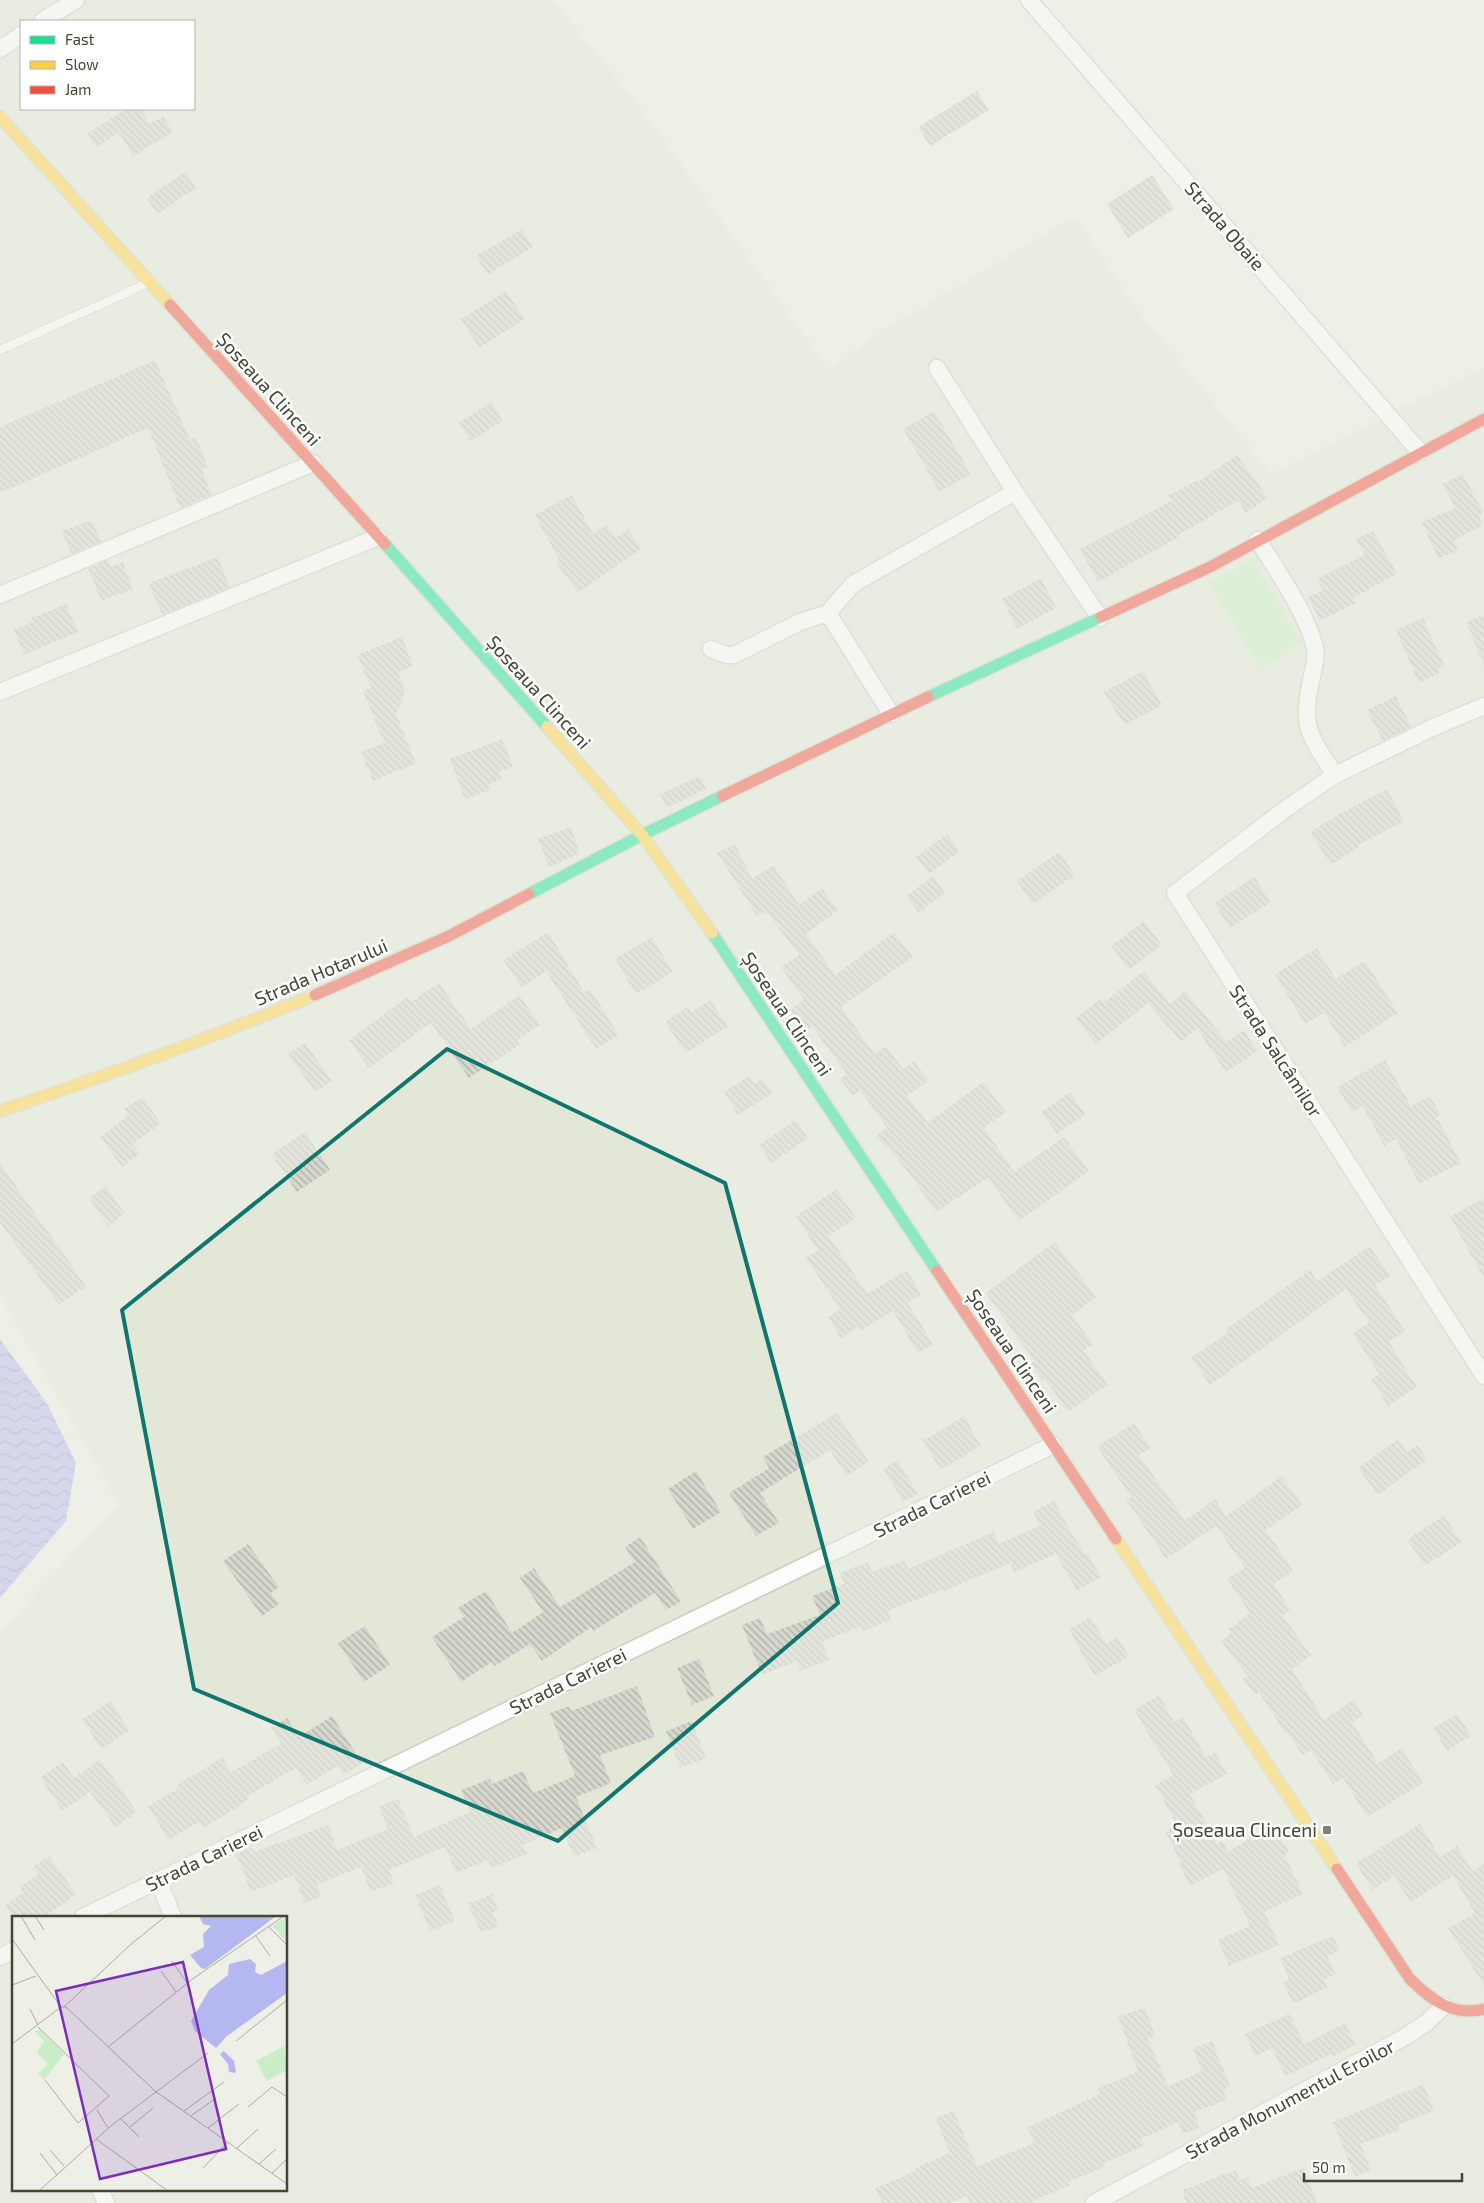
<svg xmlns="http://www.w3.org/2000/svg" width="1484" height="2203" font-family="'Exo 2',sans-serif">
	<style>
		.residential { fill: #e3e7d7; fill-rule: evenodd }
		.green { fill: #c9edc6 }
		.water { fill: url(#water-waves) }
		.building { fill: url(#building-back-hatch) }
		.lines { fill: none; stroke-linecap: round; stroke-linejoin: round }
		.lane-casing { stroke: #caccc4; stroke-width: 10 }
		.street-casing { stroke: #caccc4; stroke-width: 19 }
		.fast-casing { stroke: #ccd1c0; stroke-width: 14 }
		.slow-casing { stroke: #ccd1c0; stroke-width: 14 }
		.jam-casing { stroke: #ccd1c0; stroke-width: 14 }
		.lane { stroke: #fcfdfc; stroke-width: 8 }
		.street { stroke: #fcfdfc; stroke-width: 16 }
		.fast { stroke: #16e098; stroke-width: 11 }
		.slow { stroke: #ffcf43; stroke-width: 11 }
		.jam { stroke: #f24e42; stroke-width: 11 }
		.marked { fill: none; stroke: #0f766e; stroke-width: 4; stroke-linejoin: round }
		.poi-dot { fill: #7f8273; stroke: #fff; stroke-width: 2 }
		.labels { text-anchor: middle; stroke-width: 5; stroke-linejoin: round; paint-order: stroke }
		.street-label { font-size: 19px; fill: #434634; stroke: #fff }
		.poi-label { font-size: 19px; fill: #434634; stroke: #fff; text-anchor: end }
		.inset-road { fill: none; stroke: #aaaca0; stroke-width: 1 }
		.view { fill: #7b2cbf; fill-opacity: 0.15; stroke: #7b2cbf; stroke-width: 2.5 }
		.inset-edge { fill: none; stroke: #434634; stroke-width: 2.5 }
	</style>
	<defs>
		<pattern id="water-waves" width="16" height="10" patternUnits="userSpaceOnUse" patternTransform="scale(1.25)"><rect width="16" height="10" fill="#b5b8f0"/><path d="M0 5q4-4 8 0t8 0" fill="none" stroke="#9597c3"/></pattern>
		<pattern id="building-back-hatch" width="6" height="6" patternUnits="userSpaceOnUse" patternTransform="scale(1.25)"><rect width="6" height="6" fill="#d6d8cf"/><path d="M-1 5l2 2M0 0l6 6M5-1l2 2" fill="none" stroke="#afb1a9"/></pattern>
	</defs>
	<rect width="100%" height="100%" fill="#eef0e8"/>
	<path class="residential" d="M0,0H553L638,104L829,370L881,331L1076,216L1137,309L1272,474L1420,398L1484,368V2203H0V1631L119,1504L0,1297ZM21,21H194V109H21ZM14,1917H286V2189H14Z"/>
	<path class="green" d="M1252,558L1302,643L1260,668L1209,583Z"/>
	<path class="water" d="M0,1339L48,1405L76,1463L66,1521L0,1598Z"/>
	<g class="building">
		<path d="M977,91L989,110L930,146L918,127Z"/>
		<path d="M126,109H140L150,124L163,116L173,132L133,156L119,133L96,147L87,134Z"/>
		<path d="M185,172L196,188L157,214L147,198Z"/>
		<path d="M1152,175L1174,209L1128,238L1107,204Z"/>
		<path d="M522,229L533,247L487,275L476,256Z"/>
		<path d="M506,291L525,319L479,348L461,319Z"/>
		<path d="M155,360L190,440L196,437L208,467L202,469L211,495L180,508L148,428L0,493V427Z"/>
		<path d="M492,402L503,421L470,441L459,422Z"/>
		<path d="M934,411L971,474L940,492L903,429Z"/>
		<path d="M1237,455L1268,498L1246,513L1238,501L1178,535L1179,537L1098,582L1080,549L1171,501L1168,496L1197,480L1198,482Z"/>
		<path d="M1463,474L1483,512L1478,515L1483,525L1454,540L1458,550L1438,559L1422,522L1455,508L1443,484Z"/>
		<path d="M572,495L593,534L607,525L616,538L628,530L642,548L578,593L557,564L560,562L535,515Z"/>
		<path d="M92,520L101,542L71,554L62,531Z"/>
		<path d="M1373,531L1397,574L1353,598L1356,603L1320,621L1308,597L1323,590L1317,579L1365,555L1356,539Z"/>
		<path d="M218,557L230,587L162,615L149,583Z"/>
		<path d="M108,560L111,567L123,562L133,589L101,601L88,569Z"/>
		<path d="M1041,578L1056,608L1017,629L1002,599Z"/>
		<path d="M66,604L78,632L24,655L14,630L33,622L32,618Z"/>
		<path d="M1484,615V666L1466,622Z"/>
		<path d="M1423,618L1444,665L1438,668L1440,673L1419,683L1396,630Z"/>
		<path d="M402,637L413,666L398,672L405,692L396,714L416,763L373,781L361,752L384,743L363,691L371,688L357,655Z"/>
		<path d="M1143,671L1162,705L1124,725L1104,692Z"/>
		<path d="M1396,696L1411,727L1383,741L1367,710Z"/>
		<path d="M502,739L513,766L499,772L502,779L488,785L490,790L465,800L450,759Z"/>
		<path d="M701,776L706,789L667,808L660,794Z"/>
		<path d="M1387,789L1404,821L1358,845L1359,847L1331,865L1310,832L1341,813Z"/>
		<path d="M571,827L580,853L549,867L538,839Z"/>
		<path d="M947,834L960,851L929,874L916,857Z"/>
		<path d="M735,844L752,879L774,865L799,905L822,888L838,910L806,934L835,975L894,932L913,957L841,1007L875,1054L886,1046L903,1069L914,1061L928,1081L907,1096L928,1123L983,1082L1006,1112L984,1128L1014,1172L1064,1137L1089,1171L1019,1221L988,1178L936,1212L916,1183L889,1148L887,1149L876,1136L887,1128L860,1090L853,1096L840,1079L847,1074L812,1027L806,1032L790,1010L804,1000L781,967L799,955L766,911L757,916L717,853Z"/>
		<path d="M1059,852L1075,875L1033,904L1017,881Z"/>
		<path d="M933,876L945,893L919,913L906,896Z"/>
		<path d="M1254,877L1271,902L1230,928L1214,903Z"/>
		<path d="M1144,921L1162,945L1129,970L1111,946Z"/>
		<path d="M548,932L584,992L590,989L619,1035L596,1049L546,971L522,988L503,960Z"/>
		<path d="M652,937L673,972L636,994L615,959Z"/>
		<path d="M1317,948L1336,979L1365,961L1398,1013L1345,1047L1324,1013L1305,1024L1275,974Z"/>
		<path d="M1144,971L1170,1004L1185,991L1227,1042L1244,1030L1258,1051L1226,1072L1197,1029L1181,1042L1148,1003L1096,1044L1076,1018L1100,999L1103,1003Z"/>
		<path d="M439,983L471,1029L519,995L540,1025L517,1040L520,1045L469,1078L431,1023L369,1068L349,1040L407,997L411,1002Z"/>
		<path d="M710,1000L728,1026L686,1053L665,1022L688,1006L692,1012Z"/>
		<path d="M305,1043L332,1081L315,1092L288,1054Z"/>
		<path d="M1385,1060L1411,1106L1430,1096L1441,1115L1437,1117L1461,1163L1419,1184L1396,1139L1384,1146L1363,1106L1352,1112L1337,1087Z"/>
		<path d="M749,1076L754,1084L763,1078L772,1093L738,1115L724,1092Z"/>
		<path d="M1070,1092L1085,1114L1057,1134L1041,1112Z"/>
		<path d="M143,1097L161,1124L132,1144L140,1154L122,1167L100,1137L128,1116L124,1109Z"/>
		<path d="M796,1120L808,1138L771,1163L759,1145Z"/>
		<path d="M305,1132L330,1170L297,1192L271,1154Z"/>
		<path d="M0,1163L86,1286L59,1305L0,1223Z"/>
		<path d="M106,1186L125,1214L108,1226L89,1198Z"/>
		<path d="M837,1189L856,1218L829,1236L867,1294L907,1270L921,1295L908,1303L933,1344L918,1353L893,1311L862,1330L860,1326L841,1338L828,1317L840,1310L806,1258L818,1250L796,1216Z"/>
		<path d="M1484,1198V1278L1450,1217Z"/>
		<path d="M1055,1242L1096,1297L1072,1315L1093,1344L1084,1351L1108,1385L1068,1412L1045,1379L1043,1381L1030,1364L1034,1361L986,1293Z"/>
		<path d="M1370,1246L1390,1276L1375,1285L1405,1331L1389,1342L1417,1387L1388,1406L1371,1379L1379,1374L1353,1333L1369,1323L1346,1289L1210,1385L1191,1358L1228,1332L1226,1329L1310,1270L1317,1281Z"/>
		<path d="M837,1413L869,1462L846,1476L830,1450L760,1493L779,1523L756,1536L729,1493L769,1468L763,1457Z"/>
		<path d="M964,1416L981,1446L940,1470L922,1439H926Z"/>
		<path d="M1134,1423L1151,1448L1139,1455L1185,1520L1215,1499L1226,1516L1282,1476L1302,1505L1266,1530L1293,1571L1273,1584L1291,1609L1282,1615L1311,1655L1292,1669L1324,1720L1353,1700L1363,1715L1352,1722L1378,1763L1402,1748L1423,1783L1367,1817L1343,1778L1333,1784L1311,1750L1303,1755L1287,1732L1285,1733L1259,1692L1254,1694L1243,1679L1248,1676L1221,1641L1231,1633L1229,1629L1250,1613L1227,1579L1245,1568L1216,1526L1166,1559L1126,1500L1131,1497L1097,1447Z"/>
		<path d="M1398,1439L1407,1452L1417,1445L1427,1459L1378,1495L1358,1468Z"/>
		<path d="M898,1460L918,1494L903,1502L884,1469Z"/>
		<path d="M696,1471L721,1512L693,1529L668,1489Z"/>
		<path d="M1054,1501L1084,1554L1087,1553L1101,1577L1077,1591L1056,1554L1014,1572L1010,1563L942,1592L941,1590L888,1611L891,1620L863,1631L861,1626L822,1642L829,1660L800,1671L797,1661L762,1675L742,1625L760,1618L767,1634L820,1615L812,1596L844,1584L840,1573L868,1562L872,1572L905,1560L908,1569L994,1532L998,1544L1040,1526L1033,1512Z"/>
		<path d="M1444,1515L1462,1542L1425,1566L1407,1540Z"/>
		<path d="M640,1537L681,1601L666,1610L655,1593L593,1631L591,1627L542,1661L530,1644L495,1666L492,1662L461,1682L432,1637L464,1617L458,1608L486,1591L512,1633L543,1612L520,1578L534,1568L560,1607L635,1562L625,1547Z"/>
		<path d="M248,1544L279,1587L271,1593L279,1604L262,1616L223,1561Z"/>
		<path d="M1091,1617L1106,1644L1118,1637L1129,1657L1094,1676L1069,1629Z"/>
		<path d="M365,1626L390,1665L364,1682L338,1643Z"/>
		<path d="M699,1659L714,1696L692,1705L677,1668Z"/>
		<path d="M637,1686L655,1737L600,1755L611,1783L576,1797L597,1848L574,1857L562,1828L523,1845L527,1854L491,1868L488,1860L456,1873L445,1847L389,1870L394,1883L371,1892L361,1867L317,1885L321,1897L304,1903L294,1875L251,1892L236,1854L252,1847L254,1852L328,1825L337,1850L388,1829L379,1806L398,1799L414,1837L470,1812L461,1790L490,1779L492,1784L523,1771L533,1793L575,1776L550,1713L569,1706L571,1711Z"/>
		<path d="M1159,1695L1174,1722L1183,1717L1206,1757L1215,1752L1227,1774L1190,1794L1217,1844L1222,1841L1228,1852L1271,1824L1289,1852L1285,1855L1303,1894L1265,1912L1279,1945L1229,1966L1218,1940L1250,1926L1223,1869L1190,1886L1179,1864L1181,1863L1165,1831L1177,1825L1155,1785L1173,1775L1134,1710Z"/>
		<path d="M111,1701L129,1731L101,1749L82,1719Z"/>
		<path d="M1457,1714L1471,1736L1447,1751L1433,1728Z"/>
		<path d="M332,1716L362,1763L343,1775L338,1766L307,1785L296,1768L246,1797L248,1800L203,1829L199,1822L168,1840L148,1806L179,1788L177,1785L222,1758L231,1772L281,1744L271,1728L287,1718L299,1737Z"/>
		<path d="M692,1721L706,1758L680,1768L666,1731Z"/>
		<path d="M100,1759L137,1812L115,1827L90,1792L62,1811L40,1777L63,1762L74,1778Z"/>
		<path d="M1420,1824L1440,1857L1457,1846L1473,1871L1484,1864V1986L1448,1928L1475,1913L1453,1876L1410,1902L1394,1876L1372,1890L1356,1863Z"/>
		<path d="M49,1856L76,1894L45,1917H13L5,1905L24,1893L20,1887L38,1874L33,1867Z"/>
		<path d="M440,1885L455,1921L430,1931L415,1895Z"/>
		<path d="M492,1894L498,1910L493,1912L498,1927L480,1932L468,1904Z"/>
		<path d="M1333,1936L1340,1951L1327,1956L1336,1974L1324,1980L1327,1987L1293,2004L1283,1982L1289,1979L1280,1958Z"/>
		<path d="M1145,2007L1155,2036L1148,2039L1168,2086L1202,2071L1193,2049L1212,2041L1230,2086L1223,2090L1227,2100L1194,2112L1200,2127L1183,2134L1178,2122L1141,2139L1144,2146L1104,2163L1105,2166L1069,2182L1070,2185L1029,2203H970L967,2196L950,2203H882L875,2188L916,2171L915,2168L950,2153L935,2118L954,2111L977,2166L1034,2143L1027,2128L1099,2094L1097,2089L1138,2071L1118,2017Z"/>
		<path d="M1289,2014L1304,2044L1345,2023L1356,2044L1332,2057L1331,2054L1285,2076L1272,2048L1255,2056L1245,2034Z"/>
		<path d="M1424,2084L1434,2111L1398,2125L1400,2130L1361,2144L1371,2170L1355,2177L1333,2122Z"/>
		<path d="M1303,2168L1317,2203H1186L1182,2190L1236,2170L1240,2180L1248,2177L1252,2188Z"/>
	</g>
	<g class="lines">
		<g class="lane-casing">
			<path id="lane" d="M0,350L148,283"/>
		</g>
		<g class="street-casing">
			<g id="street">
				<path d="M1029,0L1420,452"/>
				<path d="M42,21L76,0"/>
				<path d="M0,49L21,35"/>
				<path d="M937,368L1015,492L1100,618"/>
				<path d="M1258,540C1276,570 1305,610 1314,644C1318,656 1313,669 1311,681C1300,728 1311,738 1335,775"/>
				<path d="M0,595L313,463"/>
				<path d="M828,613L891,714"/>
				<path d="M711,649L726,655H734L800,622L828,613L853,584L1015,492"/>
				<path d="M0,692L378,537"/>
				<path d="M1484,706L1434,727L1335,775L1287,808L1175,893L1484,1376"/>
				<path d="M158,1880L173,1917"/>
				<path d="M83,1917L1053,1445"/>
				<path d="M0,1957L14,1950"/>
				<path d="M100,2189L106,2203"/>
				<path d="M1094,2203L1405,2037L1426,2023L1444,2006"/>
			</g>
		</g>
		<g class="fast-casing">
			<g id="fast">
				<path d="M385,544L547,727"/>
				<path d="M928,697L1101,617"/>
				<path d="M529,894L642,835L722,796"/>
				<path d="M712,933L937,1271"/>
			</g>
		</g>
		<g class="slow-casing">
			<g id="slow">
				<path d="M0,117L170,305"/>
				<path d="M547,727L642,835L712,933"/>
				<path d="M0,1111C106,1076 211,1038 315,995"/>
				<path d="M1116,1539L1337,1869"/>
			</g>
		</g>
		<g class="jam-casing">
			<g id="jam">
				<path d="M170,305L385,544"/>
				<path d="M1101,617L1210,567L1484,419"/>
				<path d="M722,796L928,697"/>
				<path d="M315,995L449,936L529,894"/>
				<path d="M937,1271L1116,1539"/>
				<path d="M1337,1869L1410,1979C1431,2000 1454,2017 1484,2009"/>
			</g>
		</g>
		<use href="#lane" class="lane"/>
		<use href="#street" class="street"/>
		<use href="#fast" class="fast"/>
		<use href="#slow" class="slow"/>
		<use href="#jam" class="jam"/>
	</g>
	<path d="M0 0H1484V2203H0ZM447,1049L725,1183L838,1603L558,1841L194,1689L122,1310Z" fill="#eef0e8" fill-opacity=".55" fill-rule="evenodd"/>
	<path class="marked" d="M447,1049L725,1183L838,1603L558,1841L194,1689L122,1310Z"/>
	<rect class="poi-dot" x="1322" y="1825" width="10" height="10" rx="2.5"/>
	<g class="labels">
		<g class="street-label">
			<text transform="translate(1225 226) rotate(49)" y="7">Strada Obaie</text>
			<text transform="translate(269 389) rotate(48)" y="7">Șoseaua Clinceni</text>
			<text transform="translate(539 692) rotate(48)" y="7">Șoseaua Clinceni</text>
			<text transform="translate(321 972) rotate(-23)" y="7">Strada Hotarului</text>
			<text transform="translate(787 1014) rotate(56)" y="7">Șoseaua Clinceni</text>
			<text transform="translate(1276 1051) rotate(57)" y="7">Strada Salcâmilor</text>
			<text transform="translate(1012 1351) rotate(56)" y="7">Șoseaua Clinceni</text>
			<text transform="translate(932 1504) rotate(-26)" y="7">Strada Carierei</text>
			<text transform="translate(568 1681) rotate(-26)" y="7">Strada Carierei</text>
			<text transform="translate(204 1858) rotate(-26)" y="7">Strada Carierei</text>
			<text transform="translate(1290 2099) rotate(-28)" y="7">Strada Monumentul Eroilor</text>
		</g>
		<g class="poi-label">
			<text x="1317" y="1837">Șoseaua Clinceni</text>
		</g>
	</g>
	<g transform="translate(12 1916)">
		<rect width="275" height="275" fill="#eef0e8"/>
		<path d="M27,113L52,138L32,164L26,157L36,148L25,137L32,125L23,116Z" fill="#c9edc6"/>
		<path d="M275,0V27L261,10ZM272,130L275,154L255,165L244,145Z" fill="#c9edc6"/>
		<path d="M187,0H264L193,53L189,52L178,39L192,31L191,18L199,10L191,8ZM238,43L244,48L243,56L249,59L275,45V77L215,120L204,132L183,115L179,105L197,74L216,59L217,48ZM212,135L222,145L224,157L217,156L216,148L208,138Z" fill="#b5b8f0"/>
		<path class="inset-road" d="M9,0L23,24M23,0L32,14M257,11L275,29M244,20L258,40M0,23L49,91M160,45L175,67M149,55L164,76M0,69L24,60M52,91L118,29L154,0M18,93L26,109M26,111L97,180L66,207L33,164M224,125L275,84M0,128L49,91H54L143,175L275,268M96,131L182,62L272,0M236,191L260,171L275,181M85,194L96,212M172,195L212,166M179,200L204,182M108,202L127,221M118,211L141,192M196,212L227,188M84,223L156,275M225,232L246,213M38,234L52,250M28,237L45,259M247,248L264,233M191,252L216,226M260,257L275,243M27,275L100,209L196,137"/>
		<path class="view" d="M171,46L214,233L88,263L44,75Z"/>
		<rect width="275" height="275" class="inset-edge"/>
	</g>
	<rect x="20" y="20" width="175" height="90" fill="#ffffff" stroke="#b4b5ae"/>
	<rect x="30" y="36" width="25" height="8" fill="#16e098" stroke="#b4b5ae"/>
	<text x="65" y="45" font-size="15" fill="#434634">Fast</text>
	<rect x="30" y="61" width="25" height="8" fill="#ffcf43" stroke="#b4b5ae"/>
	<text x="65" y="70" font-size="15" fill="#434634">Slow</text>
	<rect x="30" y="86" width="25" height="8" fill="#f24e42" stroke="#b4b5ae"/>
	<text x="65" y="95" font-size="15" fill="#434634">Jam</text>
	<path d="M1304 2173v8h158v-8" fill="none" stroke="#434634" stroke-width="2.5"/>
	<text x="1312" y="2173" font-size="15" fill="#434634" stroke="#ffffff" stroke-width="4" paint-order="stroke">50 m</text>
</svg>
